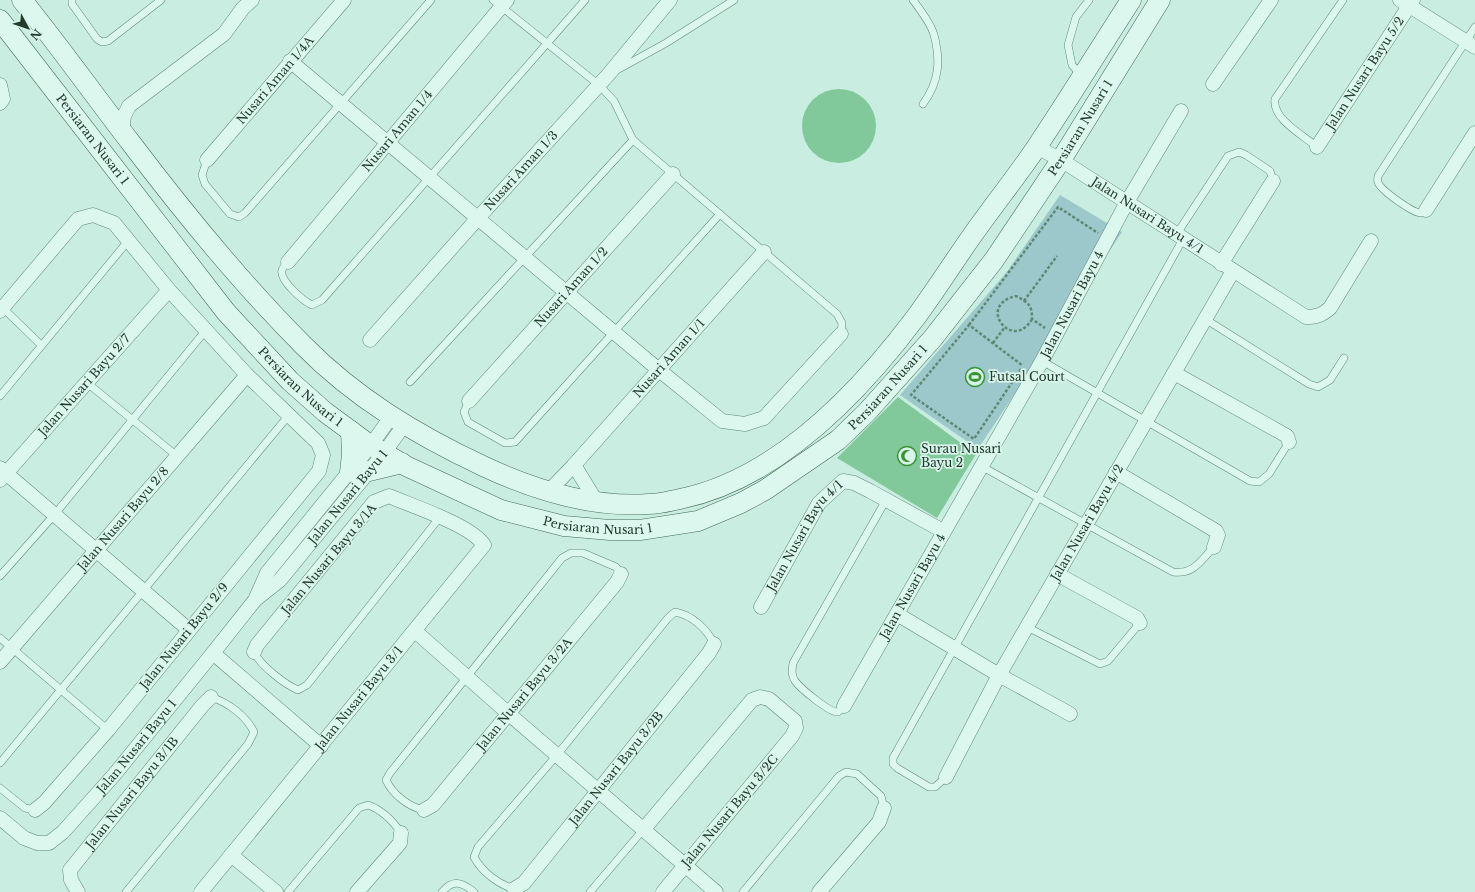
<svg xmlns="http://www.w3.org/2000/svg" width="1475" height="892" font-family="'Libre Baskerville',serif">
	<style>
		.green { fill: #9dc8cb }
		.building { fill: #81c99a }
		.lines { fill: none; stroke-linecap: round; stroke-linejoin: round }
		.service-casing { stroke: #5e8872; stroke-width: 8 }
		.minor-casing { stroke: #5e8872; stroke-width: 15 }
		.secondary-casing { stroke: #416a53; stroke-width: 21 }
		.path { stroke: #5e8872; stroke-width: 2.5; stroke-dasharray: 3 2; stroke-linecap: butt }
		.service { stroke: #dcf8ee; stroke-width: 7 }
		.minor { stroke: #dcf8ee; stroke-width: 14 }
		.secondary { stroke: #dcf8ee; stroke-width: 20 }
		.labels { text-anchor: middle; stroke-width: 3.5; stroke-linejoin: round; paint-order: stroke }
		.street-label { font-size: 12px; fill: #213a2b; stroke: #d8f4ea }
		.poi-label { font-size: 12px; fill: #213a2b; stroke: #d8f4ea; text-anchor: start }
	</style>
	<rect width="100%" height="100%" fill="#c9ede0"/>
	<path class="green" d="M1060,195L1122,232L978,449L900,395L1006,273Z"/>
	<g class="building">
		<circle cx="839" cy="126" r="37"/>
		<path d="M898,397L976,454L937,518L837,458Z"/>
	</g>
	<g class="lines">
		<g class="service-casing">
			<g id="service">
				<path d="M72,0V4L97,39L102,42L108,41L161,0"/>
				<path d="M493,0L599,85L614,101L633,140L837,314L842,323L841,334"/>
				<path d="M913,0C919,8 932,26 934,35C941,61 939,82 923,104"/>
				<path d="M617,70L666,43L734,0"/>
				<path d="M1081,75L1072,65L1068,45L1076,17L1089,0"/>
				<path d="M1317,147C1303,135 1272,119 1275,99L1343,0"/>
				<path d="M207,160L202,175L205,184L230,214L239,217L245,213L431,0"/>
				<path d="M1426,210L1421,213C1413,213 1380,190 1378,182C1377,180 1378,178 1378,176L1475,27"/>
				<path d="M1176,235L1228,156L1239,152L1246,155L1270,171L1273,181"/>
				<path d="M288,262C286,264 283,267 282,270C279,280 303,301 312,305L322,300L585,0"/>
				<path d="M3,308L41,345"/>
				<path d="M1205,319L1309,384L1318,387L1330,380L1344,358"/>
				<path d="M1042,361L1250,481L1259,482L1269,474L1289,442"/>
				<path d="M86,382L177,456"/>
				<path d="M410,382L633,140"/>
				<path d="M0,396L128,241"/>
				<path d="M469,401L464,412L468,422L505,443L515,442L720,214"/>
				<path d="M981,466L1173,572C1194,575 1201,560 1214,547"/>
				<path d="M0,576L55,514L206,330"/>
				<path d="M1027,627L1100,664L1108,661L1140,623"/>
				<path d="M0,638L108,730"/>
				<path d="M254,652C260,665 284,684 298,690L307,685L440,517"/>
				<path d="M844,706L838,712C830,713 801,689 795,681C791,675 792,670 793,663L886,500"/>
				<path d="M0,763L289,415"/>
				<path d="M946,777L935,787H929L897,768L893,764V758L1183,239"/>
				<path d="M0,788L25,808L35,810"/>
				<path d="M424,810C409,807 393,795 386,780L390,773L562,558L571,553H583L616,567L621,574"/>
				<path d="M514,889C498,884 482,872 474,857L478,847L557,755L668,618L675,612C692,615 707,629 714,644"/>
				<path d="M126,892L248,744L254,732C246,716 229,703 211,697"/>
				<path d="M288,892L359,808L368,805C382,810 393,821 401,833"/>
				<path d="M442,892C453,879 462,882 474,892"/>
				<path d="M590,892L643,830"/>
				<path d="M743,892L839,776L846,772L857,774L881,796L884,808"/>
			</g>
		</g>
		<g class="minor-casing">
			<g id="minor">
				<path d="M1400,0L1475,47"/>
				<path d="M290,61L659,370L722,421L745,424L764,418L841,334"/>
				<path d="M1213,84L1271,0"/>
				<path d="M0,85L3,99L0,103"/>
				<path d="M122,132L124,116L129,106L224,34L243,8L252,0"/>
				<path id="s1" d="M1037,147L1061,160L1306,317C1317,317 1322,315 1330,308L1371,241"/>
				<path id="s2" d="M1317,147L1413,0"/>
				<path id="s3" d="M207,160L344,0"/>
				<path d="M1426,210L1475,133"/>
				<path id="s4" d="M288,262L507,0"/>
				<path d="M1221,264L1273,181"/>
				<path d="M0,311L78,219L93,215L114,223L169,290L247,375L318,443L323,455L319,471L108,730L44,803L35,810"/>
				<path id="s5" d="M370,340L478,218L608,75L670,0"/>
				<path d="M1174,373L1287,436L1289,442"/>
				<path id="s6" d="M469,401L673,174"/>
				<path d="M574,465L596,501"/>
				<path d="M0,468L189,630"/>
				<path d="M1116,472L1216,531L1218,535L1214,547"/>
				<path id="s7" d="M0,480L169,290"/>
				<path id="s8" d="M549,491L574,465L764,252"/>
				<path d="M1057,574L1137,618L1140,623"/>
				<path id="s9" d="M256,599L280,580L384,453L404,425"/>
				<path id="s10" d="M761,607L819,503L843,481L854,483L870,491L943,531"/>
				<path d="M897,614L999,675L1070,714"/>
				<path d="M415,631L509,714L716,892"/>
				<path d="M213,653L321,746"/>
				<path id="s11" d="M0,662L247,375"/>
				<path id="s12" d="M844,706L1042,361L1127,202L1181,111"/>
				<path id="s13" d="M946,777L999,675L1233,271"/>
				<path id="s14" d="M424,810L433,805L617,582L621,574"/>
				<path id="s15" d="M0,818L24,838L37,843H49L63,832L114,775L213,653L255,600L267,573L371,445L391,417"/>
				<path d="M643,830L752,700L760,697L769,699L795,721L796,728L792,736L663,892"/>
				<path d="M231,855L276,892"/>
				<path id="s16" d="M514,889L524,883L709,653L714,644"/>
				<path id="s17" d="M78,892L71,880L70,870L202,706L211,697"/>
				<path id="s18" d="M201,892L484,545C471,525 412,506 389,496L374,502L257,645L254,652"/>
				<path d="M357,892L400,843L401,833"/>
				<path d="M819,892L879,822L884,808"/>
			</g>
		</g>
		<g class="secondary-casing">
			<g id="secondary">
				<path d="M22,0C60,47 94,95 131,143C184,213 241,283 303,345C355,398 417,435 483,466C534,490 592,508 649,504C660,504 670,501 680,499C777,479 859,393 916,317C936,290 954,261 974,233C995,203 1018,175 1038,145C1070,97 1100,48 1131,0"/>
				<path id="s19" d="M0,20L226,312L290,381L325,412L367,443L406,466L501,510L564,526L610,530H640L698,521L741,503L765,490L838,440L867,412L933,338L994,260L1061,160L1160,0"/>
				<path d="M369,471L402,463"/>
				<path d="M350,472L352,455L351,431"/>
			</g>
		</g>
		<g class="path">
			<path d="M1024,301L1057,256"/>
			<path d="M1032,319C1013,353 975,305 1016,296C1029,303 1032,305 1032,319L1045,328"/>
			<path d="M969,325L1058,207L1098,233"/>
			<path d="M993,343L1005,327"/>
			<path d="M1021,369L974,439L911,395L969,325L1023,366"/>
		</g>
		<use href="#service" class="service"/>
		<use href="#minor" class="minor"/>
		<use href="#secondary" class="secondary"/>
	</g>
	<defs>
		<g id="stadium-ring" transform="scale(1)"><circle r="9.5" fill="#d8f4ea" stroke="#389431" stroke-width="1.5"/><path d="M0-5a6.5 5 0 1 0 0 10a6.5 5 0 1 0 0-10ZM-3.5-1.8h7v3.6h-7Z" fill="#389431"/></g>
		<g id="mosque-ring" transform="scale(1)"><circle r="9.5" fill="#d8f4ea" stroke="#389431" stroke-width="1.5"/><path d="M3.5-4.9A6 6 0 1 0 3.5 4.9A5 5 0 1 1 3.5-4.9Z" fill="#389431"/></g>
	</defs>
	<g fill-rule="evenodd">
		<use href="#stadium-ring" x="975" y="377"/>
		<use href="#mosque-ring" x="907" y="456"/>
	</g>
	<g class="labels">
		<g class="street-label">
			<text dy="4" stroke="none"><textPath href="#s2" startOffset="88">Jalan Nusari Bayu 5/2</textPath></text>
			<text dy="4" stroke="none"><textPath href="#s3" startOffset="105">Nusari Aman 1/4A</textPath></text>
			<text dy="4" stroke="none"><textPath href="#s19" startOffset="1471">Persiaran Nusari 1</textPath></text>
			<text dy="4" stroke="none"><textPath href="#s4" startOffset="171">Nusari Aman 1/4</textPath></text>
			<text dy="4" stroke="none"><textPath href="#s19" startOffset="151">Persiaran Nusari 1</textPath></text>
			<text dy="4" stroke="none"><textPath href="#s5" startOffset="227">Nusari Aman 1/3</textPath></text>
			<text dy="4" stroke="none"><textPath href="#s1" startOffset="130">Jalan Nusari Bayu 4/1</textPath></text>
			<text dy="4" stroke="none"><textPath href="#s6" startOffset="153">Nusari Aman 1/2</textPath></text>
			<text dy="4" stroke="none"><textPath href="#s12" startOffset="462">Jalan Nusari Bayu 4</textPath></text>
			<text dy="4" stroke="none"><textPath href="#s8" startOffset="179">Nusari Aman 1/1</textPath></text>
			<text dy="4" stroke="none"><textPath href="#s7" startOffset="127">Jalan Nusari Bayu 2/7</textPath></text>
			<text dy="4" stroke="none"><textPath href="#s19" startOffset="475">Persiaran Nusari 1</textPath></text>
			<text dy="4" stroke="none"><textPath href="#s19" startOffset="1147">Persiaran Nusari 1</textPath></text>
			<text dy="4" stroke="none"><textPath href="#s9" startOffset="138">Jalan Nusari Bayu 1</textPath></text>
			<text dy="4" stroke="none"><textPath href="#s11" startOffset="189">Jalan Nusari Bayu 2/8</textPath></text>
			<text dy="4" stroke="none"><textPath href="#s19" startOffset="811">Persiaran Nusari 1</textPath></text>
			<text dy="4" stroke="none"><textPath href="#s13" startOffset="291">Jalan Nusari Bayu 4/2</textPath></text>
			<text dy="4" stroke="none"><textPath href="#s10" startOffset="84">Jalan Nusari Bayu 4/1</textPath></text>
			<text transform="translate(329 559) rotate(-50)" y="4">Jalan Nusari Bayu 3/1A</text>
			<text dy="4" stroke="none"><textPath href="#s12" startOffset="138">Jalan Nusari Bayu 4</textPath></text>
			<text transform="translate(184 636) rotate(-51)" y="4">Jalan Nusari Bayu 2/9</text>
			<text dy="4" stroke="none"><textPath href="#s14" startOffset="154">Jalan Nusari Bayu 3/2A</textPath></text>
			<text dy="4" stroke="none"><textPath href="#s18" startOffset="250">Jalan Nusari Bayu 3/1</textPath></text>
			<text dy="4" stroke="none"><textPath href="#s15" startOffset="188">Jalan Nusari Bayu 1</textPath></text>
			<text dy="4" stroke="none"><textPath href="#s16" startOffset="159">Jalan Nusari Bayu 3/2B</textPath></text>
			<text dy="4" stroke="none"><textPath href="#s17" startOffset="123">Jalan Nusari Bayu 3/1B</textPath></text>
			<text transform="translate(730 811) rotate(-50)" y="4">Jalan Nusari Bayu 3/2C</text>
		</g>
		<g class="poi-label">
			<text x="989" y="381">Futsal Court</text>
			<text x="921" y="453">Surau Nusari<tspan x="921" dy="14">Bayu 2</tspan></text>
		</g>
	</g>
	<g transform="translate(28 28) rotate(130)" stroke="#d8f4ea" stroke-width="3" paint-order="stroke">
	<path d="M0-3L7 15L0 10L-7 15Z" fill="#213a2b"/>
	<text y="-6" font-size="11" font-weight="bold" text-anchor="middle" fill="#213a2b">N</text>
	</g>
</svg>
